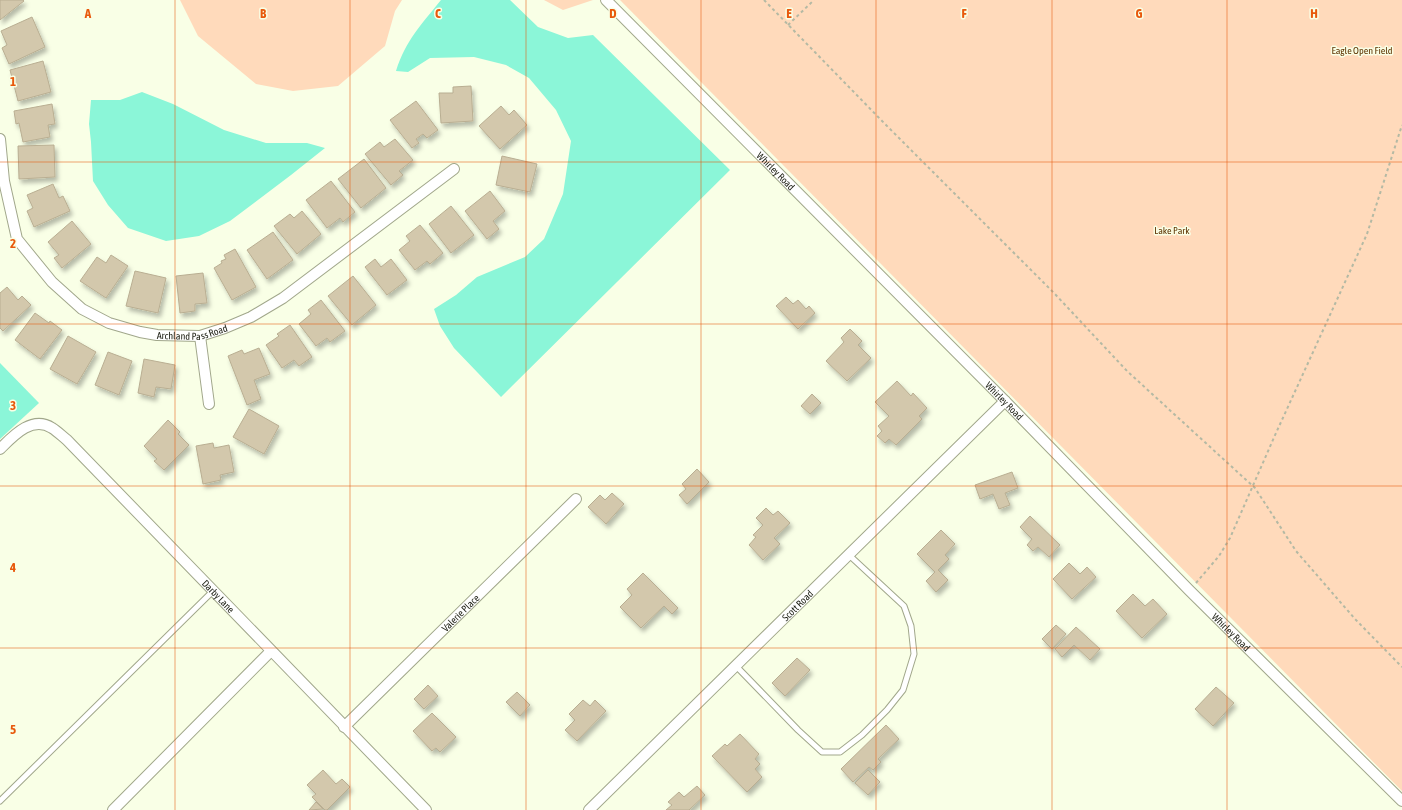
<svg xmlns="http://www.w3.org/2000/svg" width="1402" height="810" font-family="'Asap Condensed',sans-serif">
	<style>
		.green { fill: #ffdabb }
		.water { fill: #8bf6d8 }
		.building { fill: #d3c8ac; stroke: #b9ae92; filter: url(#shadow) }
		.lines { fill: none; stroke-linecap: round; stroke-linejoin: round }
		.lane-casing { stroke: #a1a78b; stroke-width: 7 }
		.street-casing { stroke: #a1a78b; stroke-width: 12 }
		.path { stroke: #b4b9a4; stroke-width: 2; stroke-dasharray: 3 3; stroke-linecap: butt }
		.lane { stroke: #fff; stroke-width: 5 }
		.street { stroke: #fff; stroke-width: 10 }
		.grid { fill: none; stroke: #e8590c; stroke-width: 1; stroke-opacity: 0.55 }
		.labels { text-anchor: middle; stroke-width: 3; stroke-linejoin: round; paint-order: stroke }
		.park-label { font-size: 10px; fill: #5f3503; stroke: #f9ffe6 }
		.street-label { font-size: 10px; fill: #1c1e13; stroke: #f9ffe6 }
		.grid-label { font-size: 13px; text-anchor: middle; font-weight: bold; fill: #e8590c; stroke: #f9ffe6; stroke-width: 3; stroke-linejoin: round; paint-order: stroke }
	</style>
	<defs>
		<filter id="shadow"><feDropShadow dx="2.5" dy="4" stdDeviation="2" flood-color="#0004"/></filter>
	</defs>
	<rect width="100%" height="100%" fill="#f9ffe6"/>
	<g class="green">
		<path d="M180,0H402L395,11L385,46L338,86L293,91L256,84L198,36Z"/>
		<path d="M544,0H593L563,10Z"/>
		<path d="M620,0H1402V791Z"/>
	</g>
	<g class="water">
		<path d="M441,0H510L538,27L568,38L593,35L730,170L501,397L454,348L440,326L434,309L456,295L477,277L525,257L544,239L563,194L571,141L556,110L529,78L506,65L474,57L430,58L408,72L396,71C406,40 421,25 441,0Z"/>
		<path d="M142,92L173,104L224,130L266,143H307L325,148L291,175L230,221L199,236L166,241L128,228L108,205L93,181L91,142L89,124L91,100H120Z"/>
		<path d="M0,363L39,403L0,439Z"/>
	</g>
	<g class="building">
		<path d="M0,0H23L24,1L0,20Z"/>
		<path d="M32,17L45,47L9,64L2,48L7,45L1,31Z"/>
		<path d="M43,61L51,92L18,101L10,70Z"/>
		<path d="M471,86L473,121L441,123L439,93H453V87Z"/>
		<path d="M416,101L438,130L427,138L423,134L416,139L419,143L412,148L390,120Z"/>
		<path d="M52,104L55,124L48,125L50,137L23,142L19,123L16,124L14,111Z"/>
		<path d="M501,106L509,115L514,110L527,125L500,149L479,126Z"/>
		<path d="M395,139L413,160L399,171L403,175L391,185L365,154L380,142L384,147Z"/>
		<path d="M54,145L55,177L19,179L18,146Z"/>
		<path d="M502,156L537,164L530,192L496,185Z"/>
		<path d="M364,159L386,188L361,208L338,179Z"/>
		<path d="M331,181L355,212L343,222L340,218L327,228L306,200Z"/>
		<path d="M53,184L59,198L63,196L70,211L34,227L27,211L33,208L27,195Z"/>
		<path d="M490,191L505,211L493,221L499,229L487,239L465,211Z"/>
		<path d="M451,206L474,235L451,253L429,224Z"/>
		<path d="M302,211L321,234L297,254L274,226L290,214L294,218Z"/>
		<path d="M72,221L91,244L62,268L54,258L59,255L48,242Z"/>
		<path d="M420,225L443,253L430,264L427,261L415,270L399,250L410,241L406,236Z"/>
		<path d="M273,232L293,260L267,279L247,250Z"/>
		<path d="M235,249L256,287L232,300L214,268L222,263L221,261L226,259L224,255Z"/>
		<path d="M111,255L128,266L106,298L80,281L97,257L106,263Z"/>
		<path d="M375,259L381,267L391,259L407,280L387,295L365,267Z"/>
		<path d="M135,271L166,278L158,313L126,306Z"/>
		<path d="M203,273L207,303L195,304V311L180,313L176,276Z"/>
		<path d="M353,276L376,305L352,325L328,296Z"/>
		<path d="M7,287L18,300L22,296L31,305L3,331L0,328V293Z"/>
		<path d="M786,297L793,304L798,300L806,309L809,306L815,313L798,329L776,306Z"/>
		<path d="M321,300L345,331L330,342L327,338L316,346L299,324L311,314L308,310Z"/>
		<path d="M35,313L49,323L50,321L62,330L40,359L15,340Z"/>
		<path d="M290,325L312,357L299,366L294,360L282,368L266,345L279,336L277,334Z"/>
		<path d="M850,329L862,341L858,345L871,358L847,381L826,361L844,342L841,338Z"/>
		<path d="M68,336L96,352L77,384L50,369Z"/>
		<path d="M259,348L270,374L254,380L261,399L247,405L228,356L242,350L244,354Z"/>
		<path d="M108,352L132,361L119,395L95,385Z"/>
		<path d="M144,359L175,365L171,389L156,387L154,397L138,393Z"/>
		<path d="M897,381L911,396L913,393L927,408L919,416L922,419L896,445L889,439L885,443L877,436L882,431L878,426L889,416L875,402Z"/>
		<path d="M812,394L821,403L810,414L801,406Z"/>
		<path d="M249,409L279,426L264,454L233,437Z"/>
		<path d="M168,420L180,432L178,434L189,445L164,470L154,461L157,459L144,446Z"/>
		<path d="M213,443L214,448L229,445L234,472L220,475L221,480L203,484L196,446Z"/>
		<path d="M697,469L709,482L687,504L679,495L686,489L682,484Z"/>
		<path d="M1012,472L1018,488L1005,493L1010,505L999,509L993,494L980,499L975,485Z"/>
		<path d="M612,493L624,504L606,524L588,507L600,495L605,500Z"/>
		<path d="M766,508L773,515L778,511L790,523L774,538L780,544L763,560L749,545L756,537L753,535L763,525L756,518Z"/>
		<path d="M1030,516L1060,545L1049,557L1038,547L1033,551L1027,545L1032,539L1020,527Z"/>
		<path d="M941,530L955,544L945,555L949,559L938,570L948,580L936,592L926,581L935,572L917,554Z"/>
		<path d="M1069,563L1080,574L1087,567L1096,577L1072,599L1053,579Z"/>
		<path d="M643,573L678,608L672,614L664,606L641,628L620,607L632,595L627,589Z"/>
		<path d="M1133,594L1145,606L1153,599L1167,614L1142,638L1116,611Z"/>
		<path d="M1056,625L1066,634L1052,649L1042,639Z"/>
		<path d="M1076,627L1100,649L1090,660L1074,645L1062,657L1055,649Z"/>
		<path d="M797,658L810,670L785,696L772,683Z"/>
		<path d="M428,685L438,696L424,709L414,699Z"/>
		<path d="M1216,687L1234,703L1213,726L1195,709Z"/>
		<path d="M517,692L530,705L520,716L506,702Z"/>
		<path d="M583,700L590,706L595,700L606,711L577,741L565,730L575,720L569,714Z"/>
		<path d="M432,713L456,737L440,752L436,748L432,751L413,731Z"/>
		<path d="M886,725L899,739L878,759L881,762L873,770L869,767L853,782L841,769Z"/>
		<path d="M740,734L759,754L755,759L760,764L755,769L762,777L747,792L712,756L725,744L727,746Z"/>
		<path d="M323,770L336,784L342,779L350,787L327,810H325L312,797L316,794L307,785Z"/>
		<path d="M868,770L880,782L868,795L855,783Z"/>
		<path d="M697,786L705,795L689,810H666L672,805L668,802L679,792L684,797Z"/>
		<path d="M316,802L323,809L309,810Z"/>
	</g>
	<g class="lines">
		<g class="lane-casing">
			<g id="lane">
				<path d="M736,666L798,730L822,752H840L862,735L887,710L903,690L914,654L911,626L904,606L849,555"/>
				<path d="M0,801L213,591"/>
			</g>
		</g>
		<g class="street-casing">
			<g id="street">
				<path id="s1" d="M606,0L1005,401L1189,590L1402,801"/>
				<path id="s2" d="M0,139L4,181L17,239L52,282L82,309L109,323L140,332L157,335L200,336L225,328L251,317L283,298L454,169"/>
				<path d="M200,336L209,404"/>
				<path id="s3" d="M0,449C13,436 32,415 52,428C57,431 62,436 67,440L426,810"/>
				<path id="s4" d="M344,727L576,499"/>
				<path d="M113,810L271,651"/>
				<path id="s5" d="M589,810L1005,401"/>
			</g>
		</g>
		<g class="path">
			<path d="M764,0L886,125L1054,293L1127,371L1255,488L1296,551L1355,619L1402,667"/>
			<path d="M788,25L814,0"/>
			<path d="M1196,583L1219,556L1230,538L1276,433L1367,234L1402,125"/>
		</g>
		<use href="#lane" class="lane"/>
		<use href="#street" class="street"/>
	</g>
	<path class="grid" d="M175,0V810M350,0V810M526,0V810M701,0V810M876,0V810M1052,0V810M1227,0V810M0,162H1402M0,324H1402M0,486H1402M0,648H1402"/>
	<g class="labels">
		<g class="park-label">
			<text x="1362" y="54">Eagle Open Field</text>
			<text x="1172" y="234">Lake Park</text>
		</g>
		<g class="street-label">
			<text dy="4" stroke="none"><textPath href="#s1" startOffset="241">Whirley Road</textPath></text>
			<text dy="4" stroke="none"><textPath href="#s2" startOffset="313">Archland Pass Road</textPath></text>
			<text dy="4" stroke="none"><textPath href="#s1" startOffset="565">Whirley Road</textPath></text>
			<text dy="4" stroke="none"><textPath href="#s3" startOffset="298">Darby Lane</textPath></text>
			<text dy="4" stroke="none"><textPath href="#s5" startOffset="292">Scott Road</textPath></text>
			<text dy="4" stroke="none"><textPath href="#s4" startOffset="163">Valerie Place</textPath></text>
			<text dy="4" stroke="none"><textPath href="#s1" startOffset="889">Whirley Road</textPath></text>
		</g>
	</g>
	<g class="grid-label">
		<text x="88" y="18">A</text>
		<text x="263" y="18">B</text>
		<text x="438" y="18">C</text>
		<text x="613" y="18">D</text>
		<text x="789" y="18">E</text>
		<text x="964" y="18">F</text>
		<text x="1139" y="18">G</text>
		<text x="1314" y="18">H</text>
		<text x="13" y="86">1</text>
		<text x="13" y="248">2</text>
		<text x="13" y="410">3</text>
		<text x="13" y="572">4</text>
		<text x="13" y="734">5</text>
	</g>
</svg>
